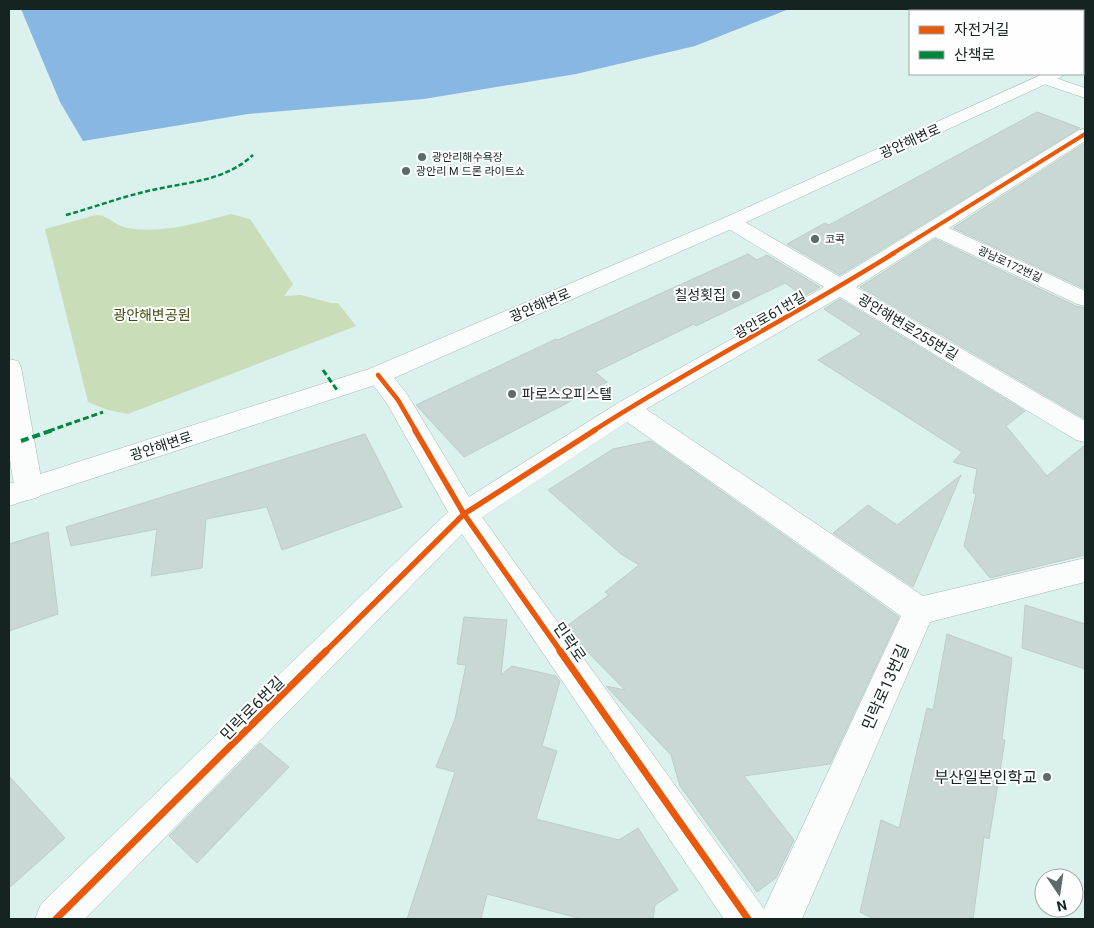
<svg xmlns="http://www.w3.org/2000/svg" width="1094" height="928" font-family="Roboto,'Noto Sans KR',sans-serif">
	<style>
		.green { fill: #c9ddb9 }
		.water { fill: #88b7e3 }
		.building { fill: #c9d8d4; stroke: #bdcdc8 }
		.lines { fill: none; stroke-linecap: round; stroke-linejoin: round }
		.minor-casing { stroke: #a6b8b5; stroke-width: 1 }
		.major-casing { stroke: #a6b8b5; stroke-width: 1 }
		.minor { fill: #fafdfc; fill-rule: evenodd }
		.major { fill: #fafdfc; fill-rule: evenodd }
		.quiet-far3 { stroke: #00873e; stroke-width: 2; stroke-dasharray: 4.5 2; stroke-linecap: butt }
		.quiet-far2 { stroke: #00873e; stroke-width: 2.5; stroke-dasharray: 5 2.5; stroke-linecap: butt }
		.quiet-far1 { stroke: #00873e; stroke-width: 3; stroke-dasharray: 6 3; stroke-linecap: butt }
		.quiet { stroke: #00873e; stroke-width: 4; stroke-dasharray: 8 4; stroke-linecap: butt }
		.cycleway-far3-casing { stroke: #fefefe; stroke-width: 5.5 }
		.cycleway-far2-casing { stroke: #fefefe; stroke-width: 7 }
		.cycleway-far1-casing { stroke: #fefefe; stroke-width: 9 }
		.cycleway-casing { stroke: #fefefe; stroke-width: 10 }
		.cycleway-far3 { stroke: #e8590c; stroke-width: 4 }
		.cycleway-far2 { stroke: #e8590c; stroke-width: 4.5 }
		.cycleway-far1 { stroke: #e8590c; stroke-width: 5.5 }
		.cycleway { stroke: #e8590c; stroke-width: 7 }
		.poi-dot { fill: #5a6c69; stroke: #fefefe; stroke-width: 2 }
		.labels { text-anchor: middle; stroke-width: 4; stroke-linejoin: round; paint-order: stroke }
		.far-poi-label { font-size: 11px; fill: #152422; stroke: #fefefe; text-anchor: start }
		.far-street-label { font-size: 11px; fill: #152422; stroke: #fefefe }
		.street-label { font-size: 14px; fill: #152422; stroke: #fefefe }
		.poi-label { font-size: 14px; fill: #152422; stroke: #fefefe; text-anchor: end }
		.park-label { font-size: 14px; fill: #414e10; stroke: #fefefe }
		.near-street-label { font-size: 16px; fill: #152422; stroke: #fefefe }
		.near-poi-label { font-size: 16px; fill: #152422; stroke: #fefefe; text-anchor: end }
	</style>
	<rect width="100%" height="100%" fill="#dbf1ee"/>
	<path class="green" d="M231,214L250,219L293,284L284,296L301,295L331,303H338L356,326L128,414L108,410L88,402L45,229L96,215C109,215 115,226 127,228C164,234 196,223 231,214Z"/>
	<path class="water" d="M21,9H789L695,46L576,74L424,99L248,114L83,141L60,102Z"/>
	<g class="building">
		<path d="M1037,112L1080,128L840,275L787,244L825,223L829,225Z"/>
		<path d="M1085,143V289L953,228Z"/>
		<path d="M935,239L1076,306L1085,308V419L860,287Z"/>
		<path d="M748,254L757,260L767,255L820,287L804,296L785,283L696,326L694,324L595,372L607,382L464,457L416,405L556,339L558,340Z"/>
		<path d="M840,299L1025,411L1006,426L1047,476L1085,445V555L990,578L964,546L976,494L973,493L977,469L953,462L962,452L818,360L862,334L824,309Z"/>
		<path d="M365,434L402,507L282,550L267,507L206,519L202,568L151,576L157,529L71,546L66,527Z"/>
		<path d="M651,441L899,617L830,764L744,776L794,840L776,878L757,892L680,786L671,755L606,686L625,690L564,628L609,595L605,592L639,565L621,554L548,490L613,449Z"/>
		<path d="M961,475L913,587L833,533L868,505L897,525Z"/>
		<path d="M48,532L58,614L9,631V544Z"/>
		<path d="M1025,605L1085,624V669L1022,648Z"/>
		<path d="M464,617L507,620L501,675L512,666L556,676L560,681L542,746L557,751L536,819L619,840L638,828L678,890L655,905L653,919H582L487,894L481,919H407L455,772L436,767L455,719L466,665L457,664Z"/>
		<path d="M947,634L1012,658L1002,739L1005,740L989,839L984,837L973,919H874L860,912L881,820L899,828L927,708L933,710Z"/>
		<path d="M260,743L289,767L197,863L169,836Z"/>
		<path d="M9,776L65,838L9,888Z"/>
	</g>
	<g class="lines">
		<g class="minor-casing">
			<g id="minor">
				<path d="M1067,9H1081L1082,11H1068Z"/>
				<rect x="1083" y="27" width="2" height="10"/>
				<path d="M1044,74L1085,88V98L1038,82L1036,79L1038,76Z"/>
				<path d="M1085,129V141L949,228L1085,291V306L1077,304L935,237L856,287L1085,421V442L1076,440L840,297L646,409L923,596L1085,558V582L930,622L802,919H724L462,534L85,919H35L41,904L448,512L388,405L366,375L369,369L378,367L387,369L407,394L469,497L618,403L824,287L724,226L721,222L724,218L731,216L738,218L840,277L1079,130ZM627,422L901,616L764,909L482,517Z"/>
				<path d="M9,359L18,361L21,367L43,489L39,497L29,500L19,497C5,471 7,390 9,359Z"/>
			</g>
		</g>
		<g class="major-casing">
			<g id="major">
				<path d="M1085,53V63L1083,64V54Z"/>
				<path d="M1043,74H1063L1061,77L738,226L387,381L9,506V484L369,369L724,218Z"/>
			</g>
		</g>
		<use href="#minor" class="minor"/>
		<use href="#major" class="major"/>
		<g class="quiet-far3">
			<path d="M1074,9L1075,11"/>
			<path d="M1083,21L1085,23"/>
			<path d="M1083,31L1085,33"/>
		</g>
		<path class="quiet-far2" d="M66,215C92,208 118,198 144,192C182,182 223,183 253,155"/>
		<g class="quiet-far1">
			<path d="M323,370L337,390"/>
			<path d="M49,431L103,412"/>
		</g>
		<path class="quiet" d="M21,441L53,430"/>
		<g class="cycleway-far3-casing">
			<path id="cycleway-far3" d="M892,254L1085,134"/>
		</g>
		<g class="cycleway-far2-casing">
			<g id="cycleway-far2">
				<path d="M378,375L398,400L416,431"/>
				<path d="M593,431C691,368 795,315 894,253"/>
			</g>
		</g>
		<g class="cycleway-far1-casing">
			<g id="cycleway-far1">
				<path d="M415,430L464,514L561,652"/>
				<path d="M325,652L464,514L595,430"/>
			</g>
		</g>
		<g class="cycleway-casing">
			<g id="cycleway">
				<path d="M560,651L748,919"/>
				<path d="M56,919L326,651"/>
			</g>
		</g>
		<use href="#cycleway-far3" class="cycleway-far3"/>
		<use href="#cycleway-far2" class="cycleway-far2"/>
		<use href="#cycleway-far1" class="cycleway-far1"/>
		<use href="#cycleway" class="cycleway"/>
	</g>
	<g class="poi-dot">
		<circle cx="422" cy="157" r="5"/>
		<circle cx="406" cy="171" r="5"/>
		<circle cx="815" cy="239" r="5"/>
		<circle cx="736" cy="295" r="5"/>
		<circle cx="512" cy="394" r="5"/>
		<circle cx="1047" cy="777" r="5"/>
	</g>
	<g class="labels">
		<g class="far-poi-label">
			<text x="432" y="161">광안리해수욕장</text>
			<text x="416" y="175">광안리 M 드론 라이트쇼</text>
			<text x="825" y="243">코콕</text>
		</g>
		<g class="far-street-label">
			<text transform="translate(1010 264) rotate(25)" y="4">광남로172번길</text>
		</g>
		<g class="street-label">
			<text transform="translate(910 141) rotate(-24)" y="5">광안해변로</text>
			<text transform="translate(540 305) rotate(-23)" y="5">광안해변로</text>
			<text transform="translate(770 315) rotate(-30)" y="5">광안로61번길</text>
			<text transform="translate(908 327) rotate(31)" y="5">광안해변로255번길</text>
			<text transform="translate(161 446) rotate(-18)" y="5">광안해변로</text>
		</g>
		<g class="poi-label">
			<text x="726" y="300">칠성횟집</text>
			<text x="522" y="399" text-anchor="start">파로스오피스텔</text>
		</g>
		<g class="park-label">
			<text x="152" y="320">광안해변공원</text>
		</g>
		<g class="near-street-label">
			<text transform="translate(570 642) rotate(55)" y="6">민락로</text>
			<text transform="translate(885 687) rotate(-66)" y="6">민락로13번길</text>
			<text transform="translate(252 708) rotate(-45)" y="6">민락로6번길</text>
		</g>
		<g class="near-poi-label">
			<text x="1037" y="783">부산일본인학교</text>
		</g>
	</g>
	<rect width="1094" height="928" fill="none" stroke="#152422" stroke-width="20"/>
	<rect x="909" y="10" width="175" height="65" fill="#fefefe" stroke="#a1a7a6"/>
	<rect x="919" y="26" width="25" height="8" fill="#e8590c" stroke="#a1a7a6"/>
	<text x="954" y="35" font-size="15" fill="#152422">자전거길</text>
	<rect x="919" y="51" width="25" height="8" fill="#00873e" stroke="#a1a7a6"/>
	<text x="954" y="60" font-size="15" fill="#152422">산책로</text>
	<g transform="translate(1059 893) rotate(167)"><circle r="24" fill="#fefefe" stroke="#a1a7a6"/>
	<path d="M0-4L9 19L0 12L-9 19Z" fill="#5a6c69"/>
	<text y="-8" font-size="14" font-weight="bold" text-anchor="middle" fill="#152422">N</text>
	</g>
</svg>
